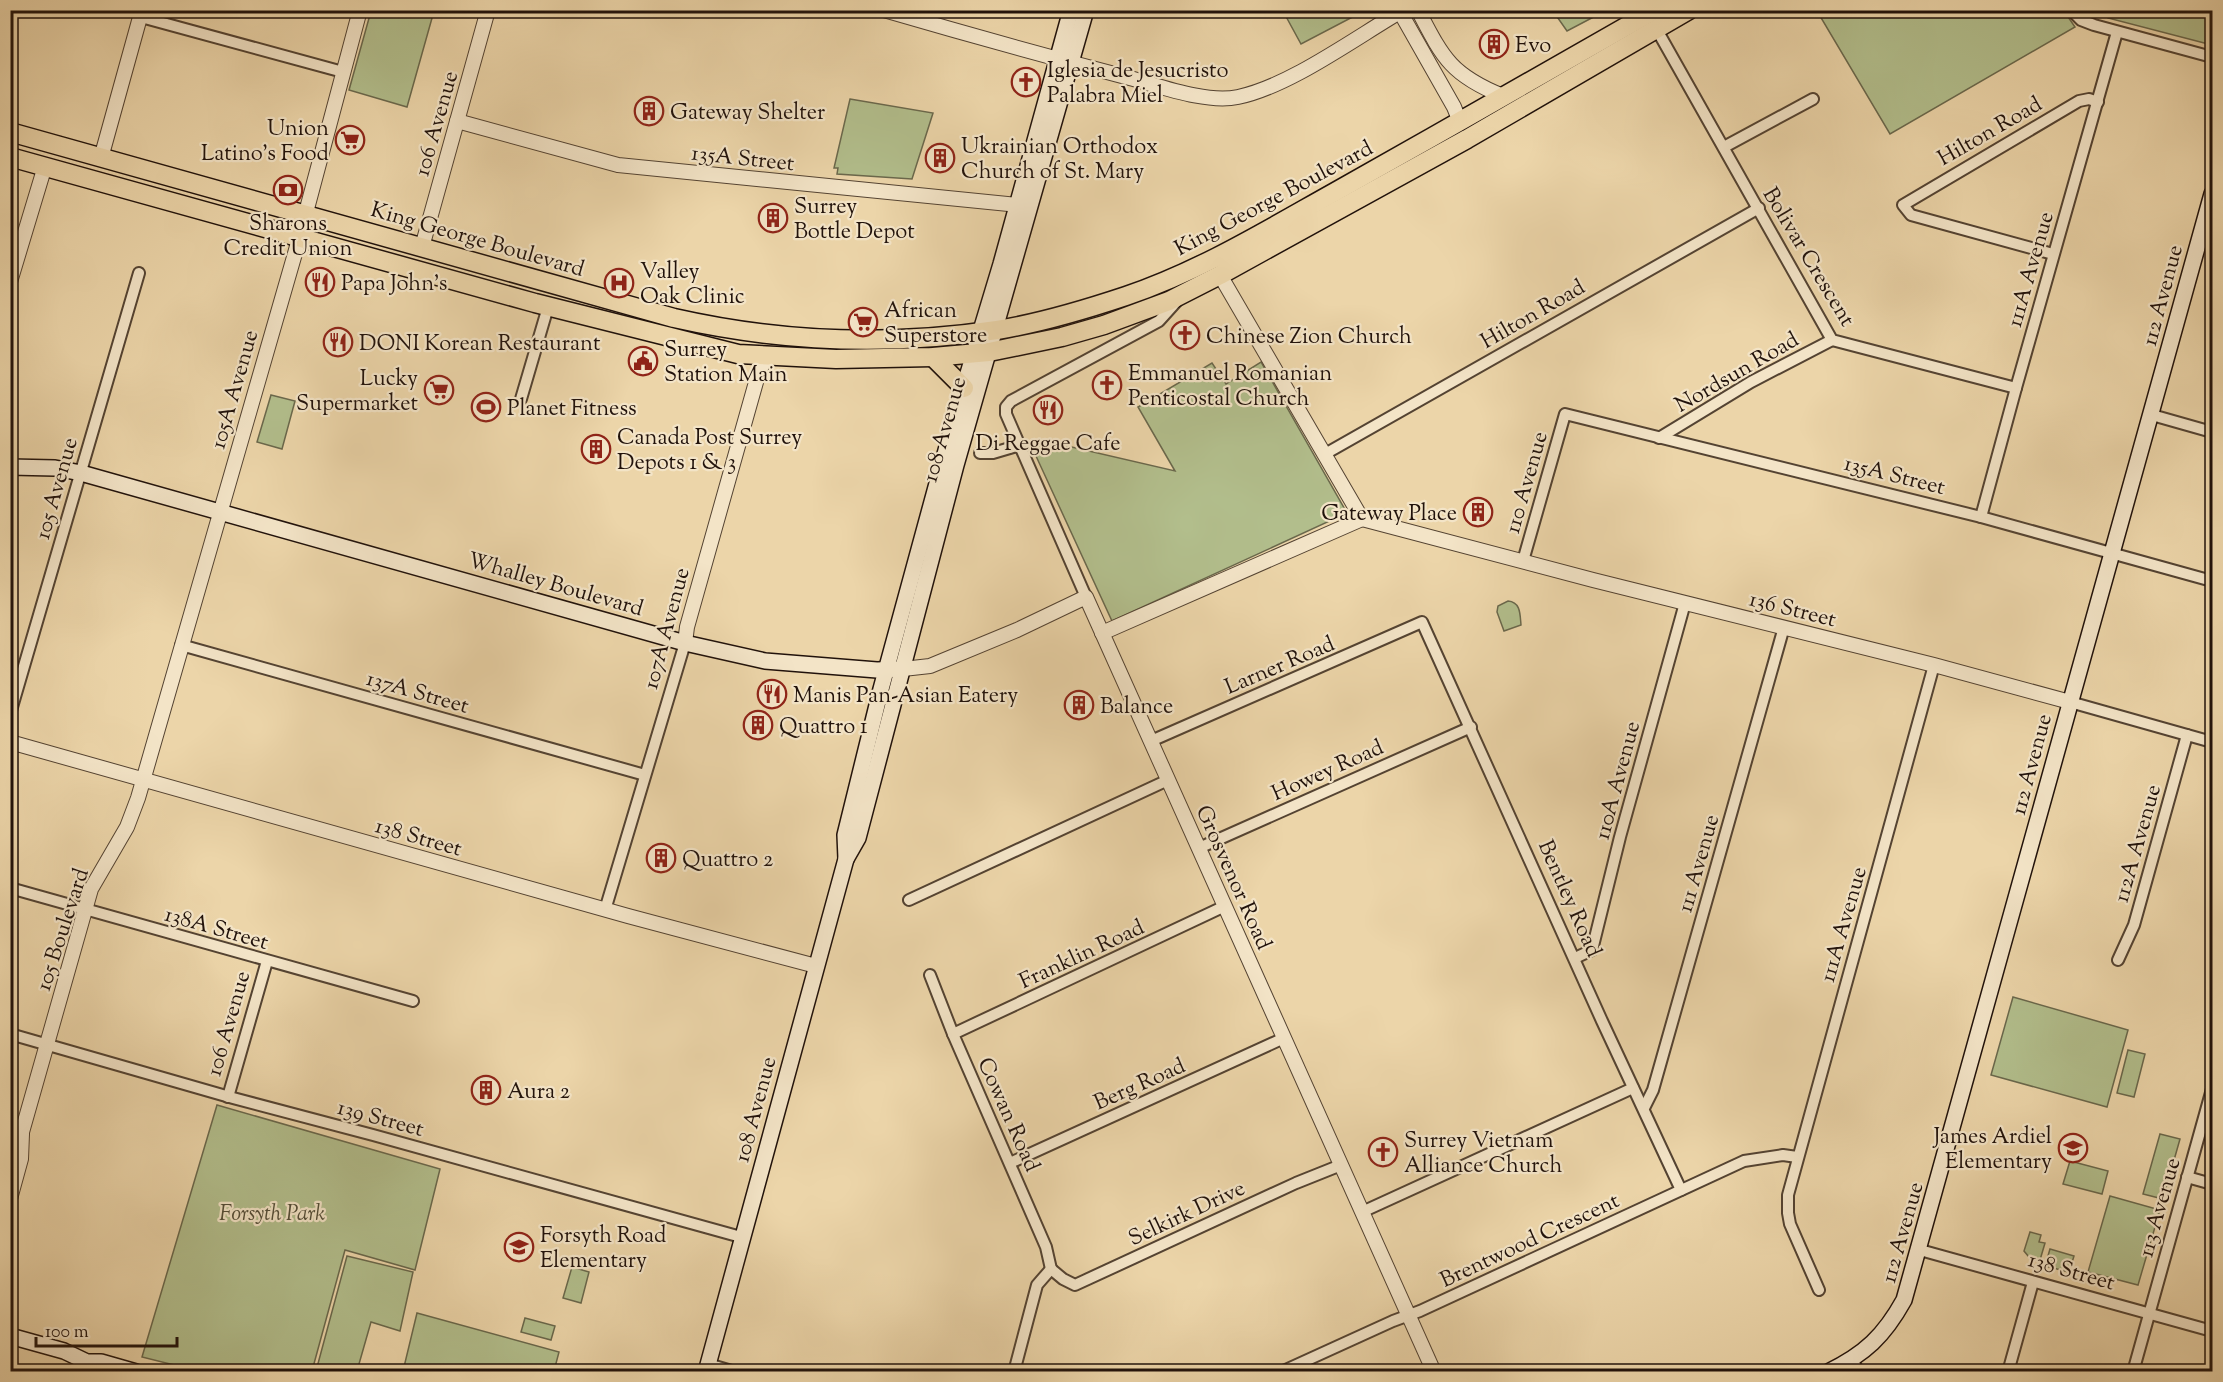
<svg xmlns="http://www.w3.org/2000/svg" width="2223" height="1382" font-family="'Sorts Mill Goudy',serif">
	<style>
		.green { fill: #b2be8c; stroke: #6a684c; stroke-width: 1.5 }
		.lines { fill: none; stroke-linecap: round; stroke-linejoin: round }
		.minor-casing { stroke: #544332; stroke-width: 14 }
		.tertiary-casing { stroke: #544332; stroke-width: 16 }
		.secondary-casing { stroke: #21120b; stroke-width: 18 }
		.primary-casing { stroke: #21120b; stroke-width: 21 }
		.minor { stroke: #f3e4c7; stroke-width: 10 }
		.tertiary { stroke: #f3e4c7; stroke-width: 14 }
		.secondary { stroke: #f3e4c7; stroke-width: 15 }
		.primary { stroke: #ecd5a9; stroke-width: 18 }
		.labels { text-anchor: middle; stroke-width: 4.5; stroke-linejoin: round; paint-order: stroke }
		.poi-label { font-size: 22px; fill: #21120b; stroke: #f3e4c7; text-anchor: start }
		.street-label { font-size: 22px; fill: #21120b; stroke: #f3e4c7 }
		.park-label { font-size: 22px; font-style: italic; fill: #544e38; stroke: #f3e4c7 }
	</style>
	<rect width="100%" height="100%" fill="#ecd5a9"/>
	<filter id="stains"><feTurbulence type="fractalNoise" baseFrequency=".00333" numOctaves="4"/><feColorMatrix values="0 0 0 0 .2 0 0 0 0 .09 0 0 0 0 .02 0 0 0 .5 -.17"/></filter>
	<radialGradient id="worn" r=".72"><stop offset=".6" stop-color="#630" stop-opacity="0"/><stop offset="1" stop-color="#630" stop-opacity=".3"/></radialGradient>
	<g class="green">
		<path d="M371,11H434L407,107L349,90Z"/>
		<path d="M1283,11H1364L1301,44Z"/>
		<path d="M1553,11H1605L1567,31Z"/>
		<path d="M1817,11H2064L2075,27L1890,134Z"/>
		<path d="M2109,11H2212V45L2108,18Z"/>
		<path d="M850,99L933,113L912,179L837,174L838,168H834Z"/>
		<path d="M1261,362L1347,513L1112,621L1030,443L1050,442L1175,471L1138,407L1212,363L1226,384Z"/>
		<path d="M271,395L295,401L282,449L257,442Z"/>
		<path d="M1508,601C1521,602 1520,615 1521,625L1504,631L1497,612L1498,606Z"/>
		<path d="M2013,997L2128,1030L2107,1107L1991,1075Z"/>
		<path d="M2128,1050L2145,1054L2134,1097L2117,1093Z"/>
		<path d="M217,1105L440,1169L415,1270L345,1250L312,1371H198L142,1357Z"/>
		<path d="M2160,1134L2180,1139L2163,1199L2143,1194Z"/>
		<path d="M2070,1161L2108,1171L2102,1194L2063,1184Z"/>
		<path d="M2110,1196L2160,1210L2138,1285L2088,1272Z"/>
		<path d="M2030,1232L2041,1235L2039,1242L2045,1243L2040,1260L2029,1257L2024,1251Z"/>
		<path d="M2050,1249L2074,1256L2069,1272L2045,1266Z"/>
		<path d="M347,1256L413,1272L400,1331L371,1322L357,1371H316Z"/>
		<path d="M572,1267L589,1272L581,1303L563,1298Z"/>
		<path d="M417,1313L559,1352L554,1371H403Z"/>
		<path d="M525,1318L555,1326L551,1340L521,1332Z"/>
	</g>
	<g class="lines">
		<g class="minor-casing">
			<g id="minor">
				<path d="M2071,10L2081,20L2094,25L2212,57"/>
				<path d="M141,17L343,72"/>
				<path d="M1657,30L1832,340L2016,388"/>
				<path d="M1724,147L1813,99"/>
				<path d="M2053,254L1911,215L1903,205L2079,101L2089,99L2098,102"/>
				<path d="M521,399L548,307"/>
				<path d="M2152,415L2212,432"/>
				<path d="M1659,438L1751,382L1832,340"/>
				<path d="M980,453H993L1020,445"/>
				<path d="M1325,454L1759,208"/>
				<path d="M1981,517L2016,388L2117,32"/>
				<path d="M1523,561L1565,414L1981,517L2212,581"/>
				<path d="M1086,597L1006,414V407L1011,401L1159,321L1177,301"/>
				<path d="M181,645L645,775"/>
				<path d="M2070,702L2212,742"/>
				<path d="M10,714L139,273"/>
				<path d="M1151,741L1422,622L1602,1021L1681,1190"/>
				<path d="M1199,848L1471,727"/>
				<path d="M10,888L413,1001"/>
				<path d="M909,900L1168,780"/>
				<path d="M605,910L685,643"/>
				<path d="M1575,958L1592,950L1620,837L1685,603"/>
				<path d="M2118,960L2134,925L2187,735"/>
				<path d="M930,975L953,1034L1046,1247L1051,1269"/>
				<path d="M10,1034L233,1098L373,1135L741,1237"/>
				<path d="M953,1034L1225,906"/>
				<path d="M228,1097L267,961"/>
				<path d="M1644,1108L1653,1090L1784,627"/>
				<path d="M1010,1163L1284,1038"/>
				<path d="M2187,1177L2212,1184"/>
				<path d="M1362,1212L1633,1088"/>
				<path d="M1920,1250L2212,1331"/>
				<path d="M1051,1269L1063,1279L1075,1285L1296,1183L1341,1165"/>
				<path d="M1819,1290L1790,1224L1788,1213V1195L1934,665"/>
				<path d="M1852,1360L1859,1372"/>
				<path d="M708,1364L735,1372"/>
				<path d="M1014,1372L1037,1285L1051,1269"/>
				<path d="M1281,1372L1393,1321L1420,1311L1744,1161L1783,1155L1797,1157"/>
				<path d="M2008,1372L2033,1282"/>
				<path d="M2133,1372L2212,1089"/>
			</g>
		</g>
		<g class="tertiary-casing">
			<g id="tertiary">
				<path d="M884,10C963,33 1042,55 1122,76C1155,84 1204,104 1238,97C1290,86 1355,38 1403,10"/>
				<path d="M1399,10L1454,107L1460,122"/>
				<path d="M1418,10C1443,58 1451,75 1503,96"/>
				<path d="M457,121L618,165L1028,206"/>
				<path d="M101,158L142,10"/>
				<path d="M422,247L488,10"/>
				<path d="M1220,275L1362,519"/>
				<path d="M10,282L45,166"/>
				<path d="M1362,519L1593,580L1934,665L2070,702"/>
				<path d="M1102,633L1362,519"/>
				<path d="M685,643L687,627L758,375L766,357"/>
				<path d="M903,669L930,666L1017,630L1086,597L1434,1372"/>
				<path d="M10,742L628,916L816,966"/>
				<path d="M10,1151L22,1132L91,889L127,827L138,798L296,250L360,10"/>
				<path d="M10,1199L21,1159L22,1134"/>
			</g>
		</g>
		<g class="secondary-casing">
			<g id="secondary">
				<path d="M10,467L55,468L81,473L685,643L765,661L877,670L903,669"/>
				<path d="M846,859L858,838L956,465L1086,10"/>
				<path d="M10,1336L64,1351L87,1362H101L136,1372"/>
				<path d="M706,1372L846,859L845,835L881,689L957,410L1001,264L1071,10"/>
				<path d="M1828,1372C1865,1354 1884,1336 1904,1300L2212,194"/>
			</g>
		</g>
		<g class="primary-casing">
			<g id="primary">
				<path d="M10,132L674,318C780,342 890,346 997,330C1041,323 1084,310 1126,296C1200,271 1267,230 1335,192C1442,132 1548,71 1655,10"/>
				<path d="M10,157L535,303L738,354L836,359L933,357L989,352L1062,337L1104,325L1169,301L1220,275L1467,139L1689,10"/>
				<path d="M933,357L964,388"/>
			</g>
		</g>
		<use href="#minor" class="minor"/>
		<use href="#tertiary" class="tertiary"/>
		<use href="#secondary" class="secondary"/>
		<use href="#primary" class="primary"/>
	</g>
	<defs>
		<g id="building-ring" transform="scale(1.5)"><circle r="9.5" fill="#f3e4c7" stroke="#8f2418" stroke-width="1.5"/><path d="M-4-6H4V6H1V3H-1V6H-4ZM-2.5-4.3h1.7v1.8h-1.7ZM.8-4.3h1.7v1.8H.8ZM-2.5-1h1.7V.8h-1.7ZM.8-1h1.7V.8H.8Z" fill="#8f2418"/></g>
		<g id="church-ring" transform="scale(1.5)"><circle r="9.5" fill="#f3e4c7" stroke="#8f2418" stroke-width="1.5"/><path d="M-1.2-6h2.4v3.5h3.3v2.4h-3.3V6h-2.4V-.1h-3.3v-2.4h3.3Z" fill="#8f2418"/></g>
		<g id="supermarket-ring" transform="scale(1.5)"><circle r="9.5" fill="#f3e4c7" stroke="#8f2418" stroke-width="1.5"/><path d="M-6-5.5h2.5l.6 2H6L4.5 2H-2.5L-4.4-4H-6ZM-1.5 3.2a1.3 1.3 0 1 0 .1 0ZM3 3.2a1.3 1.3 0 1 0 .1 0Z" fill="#8f2418"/></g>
		<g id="bank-ring" transform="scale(1.5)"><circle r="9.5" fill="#f3e4c7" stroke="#8f2418" stroke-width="1.5"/><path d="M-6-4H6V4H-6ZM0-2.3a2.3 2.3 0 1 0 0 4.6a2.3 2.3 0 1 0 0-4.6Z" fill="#8f2418"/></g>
		<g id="restaurant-ring" transform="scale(1.5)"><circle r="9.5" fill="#f3e4c7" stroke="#8f2418" stroke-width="1.5"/><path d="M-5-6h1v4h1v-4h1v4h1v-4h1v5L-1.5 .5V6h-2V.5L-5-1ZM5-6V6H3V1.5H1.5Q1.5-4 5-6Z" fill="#8f2418"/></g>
		<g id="hospital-ring" transform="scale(1.5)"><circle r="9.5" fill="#f3e4c7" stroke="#8f2418" stroke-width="1.5"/><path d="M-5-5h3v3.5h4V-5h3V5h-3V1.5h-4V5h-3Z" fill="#8f2418"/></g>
		<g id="civic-ring" transform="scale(1.5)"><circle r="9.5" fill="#f3e4c7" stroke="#8f2418" stroke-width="1.5"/><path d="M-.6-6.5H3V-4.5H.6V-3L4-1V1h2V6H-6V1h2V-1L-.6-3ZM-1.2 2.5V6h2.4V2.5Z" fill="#8f2418"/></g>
		<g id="stadium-ring" transform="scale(1.5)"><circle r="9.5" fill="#f3e4c7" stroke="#8f2418" stroke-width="1.5"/><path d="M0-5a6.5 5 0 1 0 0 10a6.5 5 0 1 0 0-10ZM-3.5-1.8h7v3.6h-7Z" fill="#8f2418"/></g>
		<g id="school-ring" transform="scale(1.5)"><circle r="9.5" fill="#f3e4c7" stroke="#8f2418" stroke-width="1.5"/><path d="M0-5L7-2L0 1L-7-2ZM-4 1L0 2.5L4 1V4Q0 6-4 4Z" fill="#8f2418"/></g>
	</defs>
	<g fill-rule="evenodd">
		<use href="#building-ring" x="1494" y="44"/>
		<use href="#church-ring" x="1026" y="82"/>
		<use href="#building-ring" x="649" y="111"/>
		<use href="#supermarket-ring" x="350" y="140"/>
		<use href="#building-ring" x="940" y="158"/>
		<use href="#bank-ring" x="288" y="190"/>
		<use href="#building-ring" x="773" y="218"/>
		<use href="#restaurant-ring" x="320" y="282"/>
		<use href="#hospital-ring" x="619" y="283"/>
		<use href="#supermarket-ring" x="863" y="322"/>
		<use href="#church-ring" x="1185" y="335"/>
		<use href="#restaurant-ring" x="338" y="342"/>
		<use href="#civic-ring" x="643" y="361"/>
		<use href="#church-ring" x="1107" y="385"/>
		<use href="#supermarket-ring" x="439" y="390"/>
		<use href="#stadium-ring" x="486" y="407"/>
		<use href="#restaurant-ring" x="1048" y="410"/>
		<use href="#building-ring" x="596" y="449"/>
		<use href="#building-ring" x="1478" y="512"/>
		<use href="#restaurant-ring" x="772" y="694"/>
		<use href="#building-ring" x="1079" y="705"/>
		<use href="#building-ring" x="758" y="725"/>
		<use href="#building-ring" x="661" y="858"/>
		<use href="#building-ring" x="486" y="1090"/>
		<use href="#school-ring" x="2073" y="1148"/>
		<use href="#church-ring" x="1383" y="1152"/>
		<use href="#school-ring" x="519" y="1247"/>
	</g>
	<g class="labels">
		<g class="poi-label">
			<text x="1515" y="52">Evo</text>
			<text x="1047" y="77">Iglesia de Jesucristo<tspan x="1047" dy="25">Palabra Miel</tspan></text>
			<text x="670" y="119">Gateway Shelter</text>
			<text x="329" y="135" text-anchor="end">Union<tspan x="329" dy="25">Latino's Food</tspan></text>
			<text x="961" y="153">Ukrainian Orthodox<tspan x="961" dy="25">Church of St. Mary</tspan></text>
			<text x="794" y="213">Surrey<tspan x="794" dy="25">Bottle Depot</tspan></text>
			<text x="288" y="230" text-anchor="middle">Sharons<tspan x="288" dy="25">Credit Union</tspan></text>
			<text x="640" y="278">Valley<tspan x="640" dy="25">Oak Clinic</tspan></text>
			<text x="341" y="290">Papa John's</text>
			<text x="884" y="317">African<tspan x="884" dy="25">Superstore</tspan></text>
			<text x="1206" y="343">Chinese Zion Church</text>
			<text x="359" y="350">DONI Korean Restaurant</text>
			<text x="664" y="356">Surrey<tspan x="664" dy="25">Station Main</tspan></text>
			<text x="1128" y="380">Emmanuel Romanian<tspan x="1128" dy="25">Penticostal Church</tspan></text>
			<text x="418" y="385" text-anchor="end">Lucky<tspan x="418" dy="25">Supermarket</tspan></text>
			<text x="507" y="415">Planet Fitness</text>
			<text x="617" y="444">Canada Post Surrey<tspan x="617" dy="25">Depots 1 &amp; 3</tspan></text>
			<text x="1048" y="450" text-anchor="middle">Di Reggae Cafe</text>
			<text x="1457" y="520" text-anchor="end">Gateway Place</text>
			<text x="793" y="702">Manis Pan-Asian Eatery</text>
			<text x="1100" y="713">Balance</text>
			<text x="779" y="733">Quattro 1</text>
			<text x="682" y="866">Quattro 2</text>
			<text x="507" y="1098">Aura 2</text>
			<text x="2052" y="1143" text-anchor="end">James Ardiel<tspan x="2052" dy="25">Elementary</tspan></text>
			<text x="1404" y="1147">Surrey Vietnam<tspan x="1404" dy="25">Alliance Church</tspan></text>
			<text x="540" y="1242">Forsyth Road<tspan x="540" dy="25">Elementary</tspan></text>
		</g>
		<g class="street-label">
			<text transform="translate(435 123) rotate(-74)" y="8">106 Avenue</text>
			<text transform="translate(1989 130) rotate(-30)" y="8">Hilton Road</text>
			<text transform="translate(743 157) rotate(6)" y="8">135A Street</text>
			<text transform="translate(1273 197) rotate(-28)" y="8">King George Boulevard</text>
			<text transform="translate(478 238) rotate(16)" y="8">King George Boulevard</text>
			<text transform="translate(1810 256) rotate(59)" y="8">Bolivar Crescent</text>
			<text transform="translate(2029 269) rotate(-74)" y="8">111A Avenue</text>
			<text transform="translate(2161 295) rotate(-75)" y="8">112 Avenue</text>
			<text transform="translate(1532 313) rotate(-30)" y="8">Hilton Road</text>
			<text transform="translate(1736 371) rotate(-30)" y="8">Nordsun Road</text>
			<text transform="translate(233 389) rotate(-74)" y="8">105A Avenue</text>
			<text transform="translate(943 429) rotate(-74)" y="8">108 Avenue</text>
			<text transform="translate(1895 474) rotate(14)" y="8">135A Street</text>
			<text transform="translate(1525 482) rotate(-74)" y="8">110 Avenue</text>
			<text transform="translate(55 488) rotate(-74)" y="8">105 Avenue</text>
			<text transform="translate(556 583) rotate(16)" y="8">Whalley Boulevard</text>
			<text transform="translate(1793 608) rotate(14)" y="8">136 Street</text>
			<text transform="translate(665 628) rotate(-75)" y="8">107A Avenue</text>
			<text transform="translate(1279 664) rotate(-23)" y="8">Larner Road</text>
			<text transform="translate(418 691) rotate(16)" y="8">137A Street</text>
			<text transform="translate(2030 764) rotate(-75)" y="8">112 Avenue</text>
			<text transform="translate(1327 769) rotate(-24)" y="8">Howey Road</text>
			<text transform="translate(1616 780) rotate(-75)" y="8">110A Avenue</text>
			<text transform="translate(419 836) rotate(16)" y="8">138 Street</text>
			<text transform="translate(2136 843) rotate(-74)" y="8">112A Avenue</text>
			<text transform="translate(1697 863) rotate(-74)" y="8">111 Avenue</text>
			<text transform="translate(1235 877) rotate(66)" y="8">Grosvenor Road</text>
			<text transform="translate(1571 898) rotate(66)" y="8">Bentley Road</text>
			<text transform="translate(1842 924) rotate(-74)" y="8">111A Avenue</text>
			<text transform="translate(217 927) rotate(16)" y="8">138A Street</text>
			<text transform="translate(61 929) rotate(-72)" y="8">105 Boulevard</text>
			<text transform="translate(1081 953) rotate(-25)" y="8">Franklin Road</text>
			<text transform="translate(227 1023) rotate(-74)" y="8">106 Avenue</text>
			<text transform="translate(1139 1083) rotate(-24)" y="8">Berg Road</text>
			<text transform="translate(754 1109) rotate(-75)" y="8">108 Avenue</text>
			<text transform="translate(1010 1114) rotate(66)" y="8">Cowan Road</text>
			<text transform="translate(381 1117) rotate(15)" y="8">139 Street</text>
			<text transform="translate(2158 1207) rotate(-74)" y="8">113 Avenue</text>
			<text transform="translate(1186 1212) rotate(-25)" y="8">Selkirk Drive</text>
			<text transform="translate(1901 1232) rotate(-74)" y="8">112 Avenue</text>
			<text transform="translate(1529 1239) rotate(-25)" y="8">Brentwood Crescent</text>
			<text transform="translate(2072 1270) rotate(16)" y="8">138 Street</text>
		</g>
		<g class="park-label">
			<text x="272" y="1220">Forsyth Park</text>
		</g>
	</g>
	<rect width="2223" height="1382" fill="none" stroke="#ecd5a9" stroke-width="36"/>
	<rect x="12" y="12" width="2199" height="1358" fill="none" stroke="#21120b" stroke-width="3"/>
	<rect x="18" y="18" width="2187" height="1346" fill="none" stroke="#21120b" stroke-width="1.5"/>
	<path d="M36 1337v9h141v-9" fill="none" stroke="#21120b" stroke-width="3"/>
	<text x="45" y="1337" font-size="18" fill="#21120b" stroke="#f3e4c7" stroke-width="4.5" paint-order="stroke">100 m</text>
	<rect width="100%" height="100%" filter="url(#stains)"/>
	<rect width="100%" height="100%" fill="url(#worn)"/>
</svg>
